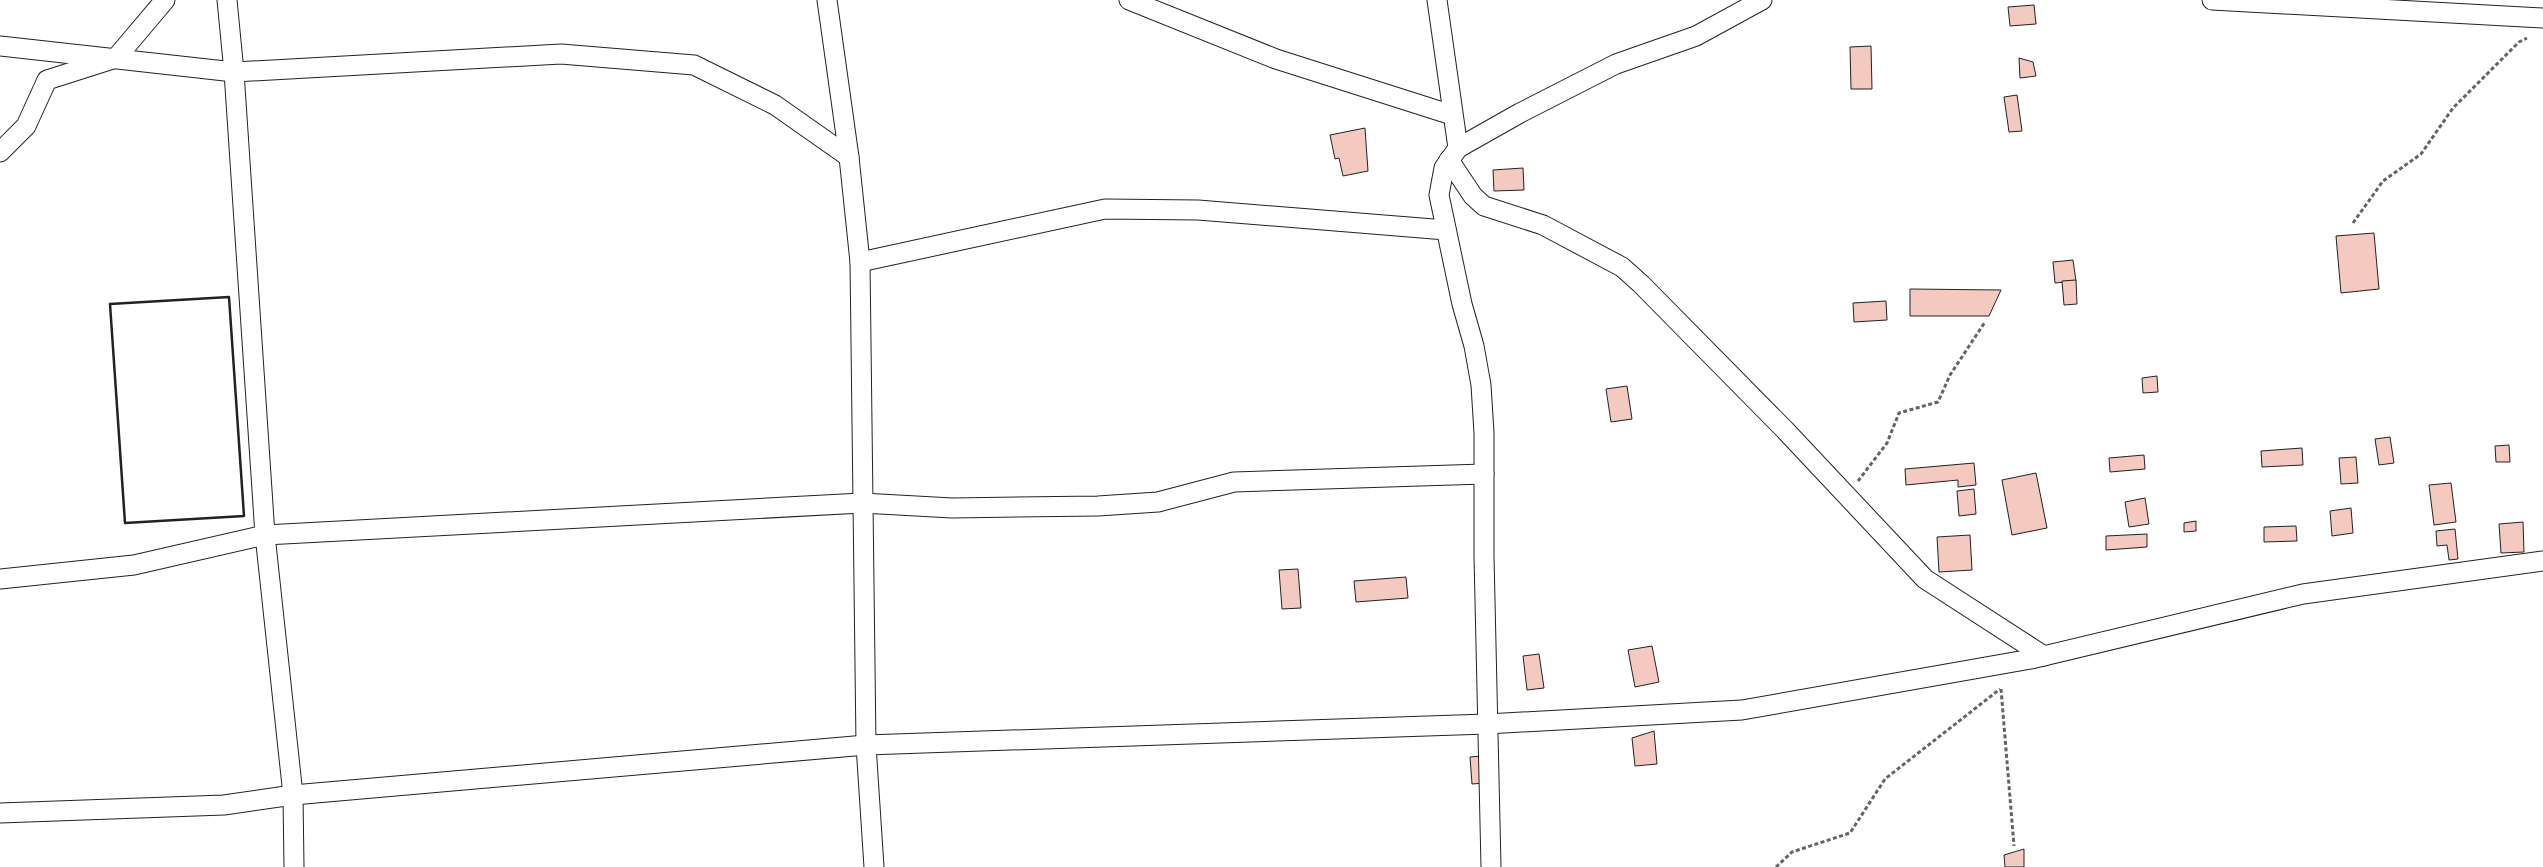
<svg xmlns="http://www.w3.org/2000/svg" width="2543" height="867" font-family="'Archivo Narrow',sans-serif">
	<style>
		.building { fill: #f3c9c0; stroke: #222 }
		.lines { fill: none; stroke-linecap: round; stroke-linejoin: round }
		.street-casing { stroke: #222; stroke-width: 21 }
		.path { stroke: #646464; stroke-width: 3; stroke-dasharray: 4 2.5; stroke-linecap: butt }
		.street { stroke: #fff; stroke-width: 19 }
		.wall { stroke: #222; stroke-width: 2.5 }
	</style>
	<rect width="100%" height="100%" fill="#fff"/>
	<g class="building">
		<path d="M2034,5L2036,24L2010,26L2008,7Z"/>
		<path d="M1871,46L1872,89H1851L1850,47Z"/>
		<path d="M2019,58L2033,62L2036,76L2020,78Z"/>
		<path d="M2017,95L2022,131L2009,132L2004,97Z"/>
		<path d="M1365,128L1368,171L1343,176L1339,158L1335,159L1330,135Z"/>
		<path d="M1523,168L1524,190L1494,191L1493,170Z"/>
		<path d="M2374,233L2379,289L2341,293L2336,236Z"/>
		<path d="M2073,260L2076,281L2055,283L2053,262Z"/>
		<path d="M2076,280L2077,304L2064,305L2062,281Z"/>
		<path d="M1910,289L2001,290L1989,316H1910Z"/>
		<path d="M1886,301L1887,320L1854,322L1853,303Z"/>
		<path d="M2157,376L2158,392L2143,393L2142,378Z"/>
		<path d="M1627,386L1632,419L1611,422L1606,389Z"/>
		<path d="M2390,437L2394,463L2379,465L2375,439Z"/>
		<path d="M2509,445L2510,462H2496L2495,446Z"/>
		<path d="M2302,448L2303,465L2262,467L2261,451Z"/>
		<path d="M2144,455L2145,469L2110,472L2109,458Z"/>
		<path d="M2356,457L2358,483L2341,484L2339,458Z"/>
		<path d="M1974,463L1976,485L1958,487V480L1906,485L1905,469Z"/>
		<path d="M2036,473L2047,528L2012,535L2002,480Z"/>
		<path d="M2451,483L2456,522L2434,525L2429,485Z"/>
		<path d="M1974,489L1976,514L1959,516L1957,491Z"/>
		<path d="M2145,498L2149,524L2129,527L2125,502Z"/>
		<path d="M2351,508L2353,533L2332,536L2330,511Z"/>
		<path d="M2196,521V531L2184,532V523Z"/>
		<path d="M2523,522L2524,552L2501,553L2499,524Z"/>
		<path d="M2296,526L2297,541L2264,542V527Z"/>
		<path d="M2455,529L2458,559L2449,560L2447,545L2437,546L2436,531Z"/>
		<path d="M2147,534V547L2106,550V536Z"/>
		<path d="M1970,535L1972,570L1939,572L1937,537Z"/>
		<path d="M1298,569L1301,608L1282,609L1279,570Z"/>
		<path d="M1406,577L1408,598L1356,602L1354,581Z"/>
		<path d="M1652,646L1659,682L1635,687L1628,650Z"/>
		<path d="M1539,654L1544,688L1527,690L1523,656Z"/>
		<path d="M1654,731L1657,764L1635,766L1632,738Z"/>
		<path d="M1481,756L1484,783L1472,784L1470,757Z"/>
		<path d="M2024,849V867H2005L2004,855Z"/>
	</g>
	<g class="lines">
		<g class="street-casing">
			<g id="street">
				<path d="M227,0L234,72L265,535L293,795L294,867"/>
				<path d="M827,0L849,157L860,262L866,745L874,867"/>
				<path d="M1129,0L1276,59L1452,115"/>
				<path d="M1437,0L1458,148"/>
				<path d="M2212,0L2543,18"/>
				<path d="M0,46L234,72L561,54L694,65L775,105L849,157"/>
				<path d="M0,152L26,126L47,80L116,58L165,0"/>
				<path d="M1449,160L1473,196L1484,206L1543,225L1622,267L1641,284L1785,430L1925,579L2044,656"/>
				<path d="M860,262L1105,209L1198,210L1446,230"/>
				<path d="M0,579L134,565L265,535L862,503L952,508L1098,506L1158,502L1234,482L1484,474"/>
				<path d="M0,813L224,805L293,795L866,745L1487,724L1742,710L2031,659L2303,594L2543,561"/>
				<path d="M1491,867L1484,556V433L1481,385L1474,346L1462,304L1439,195L1444,168L1458,148L1520,113L1616,64L1696,36L1762,0"/>
			</g>
		</g>
		<g class="path">
			<path d="M2353,223L2383,181L2421,154L2453,108L2519,42L2527,38"/>
			<path d="M1858,481L1887,443L1899,413L1938,402L1950,375L1985,322"/>
			<path d="M2001,689L2014,846"/>
			<path d="M1776,867L1792,852L1850,833L1885,779L2000,689"/>
		</g>
		<use href="#street" class="street"/>
		<path class="wall" d="M229,297L244,516L125,523L110,304Z"/>
	</g>
</svg>
